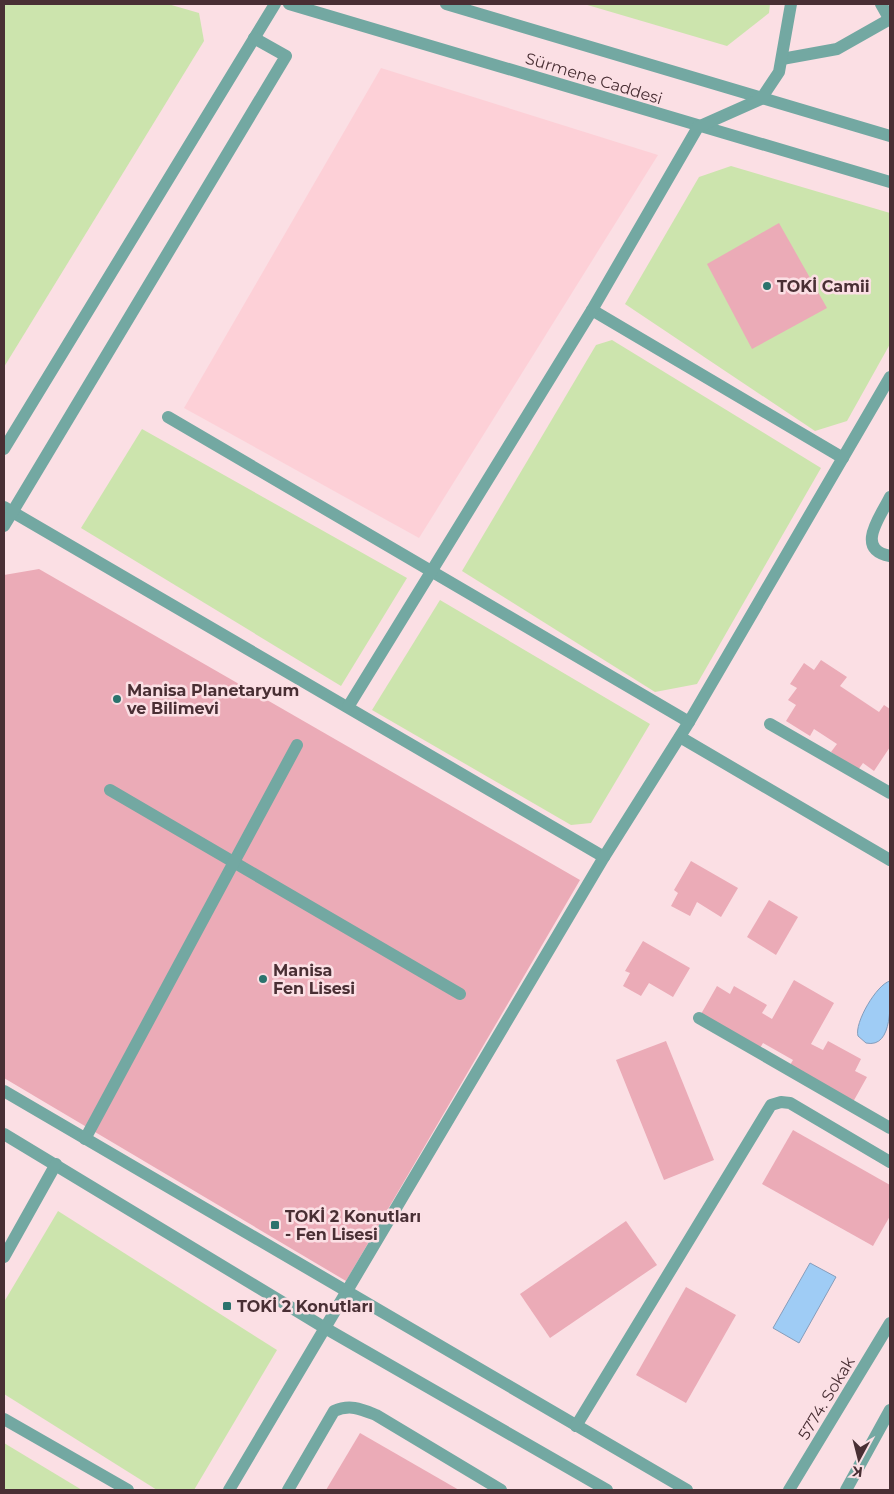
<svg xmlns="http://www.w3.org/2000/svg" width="894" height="1494" font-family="Montserrat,sans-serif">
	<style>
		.built { fill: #fdd0d7 }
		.green { fill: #cce4ad }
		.water { fill: #9fccf5; stroke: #859dbb }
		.building { fill: #ebabb7 }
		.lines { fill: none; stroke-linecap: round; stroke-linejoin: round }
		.minor { stroke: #73a8a2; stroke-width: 12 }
		.poi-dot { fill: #2b736d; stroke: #fbdfe4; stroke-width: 2 }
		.labels { text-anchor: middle; stroke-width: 5; stroke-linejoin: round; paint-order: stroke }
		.street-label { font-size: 16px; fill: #492f34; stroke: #fbdfe4 }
		.poi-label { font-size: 16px; font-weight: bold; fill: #492f34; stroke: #fbdfe4; text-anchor: start }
	</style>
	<rect width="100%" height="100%" fill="#fbdfe4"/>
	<path class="built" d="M381,68L658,155L419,538L184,408Z"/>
	<g class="green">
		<path d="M4,4H168L199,13L204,41L4,367Z"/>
		<path d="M584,4H770L769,13L727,46Z"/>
		<path d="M731,166L890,213V344L847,421L815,431L625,304L699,177Z"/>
		<path d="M612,340L821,468L697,684L655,692L462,571L596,345Z"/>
		<path d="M142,429L407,578L341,686L81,528Z"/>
		<path d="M440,600L650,724L591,823L571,825L372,710Z"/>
		<path d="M58,1211L277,1350L194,1490H157L4,1394V1302Z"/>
		<path d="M4,1443L82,1490H4Z"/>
	</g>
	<g class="water">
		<path d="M890,981C890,1000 894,1049 866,1043L858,1036C854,1023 877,984 890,981Z"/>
		<path d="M810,1263L836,1277L799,1343L773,1328Z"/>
	</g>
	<g class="building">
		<path d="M779,223L827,308L752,349L707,264Z"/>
		<path d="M39,569L580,880L346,1281L4,1078V575Z"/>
		<path d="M821,660L847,677L840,686L879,712L884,705L890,709V747L874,771L863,763L858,770L831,752L837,744L814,729L810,736L786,721L796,705L788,700L797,688L790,684L804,663L814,670Z"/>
		<path d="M691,861L738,888L721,917L697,902L690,916L671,906L678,893L674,890Z"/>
		<path d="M769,900L798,917L776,955L747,937Z"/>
		<path d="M643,941L690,968L673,997L649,983L641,996L623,986L630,973L625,971Z"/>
		<path d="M794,980L834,1003L811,1044L823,1050L828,1041L861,1059L855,1071L867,1077L853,1102L790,1065L793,1060L763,1043L760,1048L701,1014L717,986L730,994L734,986L767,1005L762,1013L772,1019Z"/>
		<path d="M666,1041L714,1160L664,1180L616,1060Z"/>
		<path d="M793,1130L890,1185V1216L873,1246L762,1184Z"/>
		<path d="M626,1221L657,1265L550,1338L520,1294Z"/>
		<path d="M686,1287L736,1315L686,1403L636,1375Z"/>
		<path d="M360,1433L459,1490H326Z"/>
	</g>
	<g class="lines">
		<g class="minor">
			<path d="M289,4L890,182"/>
			<path d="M446,4L890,136"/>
			<path d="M881,4L890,20"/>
			<path d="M782,59L837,49L890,19"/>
			<path d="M592,310L843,458"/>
			<path d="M168,417L689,722"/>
			<path d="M4,449L275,4"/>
			<path d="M890,497C881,516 854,549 890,556"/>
			<path d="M4,507L604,857"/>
			<path d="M4,526L286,56L254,38"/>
			<path d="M348,707L592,310L698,127L761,99L779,72L791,4"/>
			<path d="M770,724L890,793"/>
			<path d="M680,737L890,860"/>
			<path d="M110,790L460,994"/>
			<path d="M699,1018L890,1128"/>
			<path d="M4,1091L687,1490"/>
			<path d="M4,1134L325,1328L607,1490"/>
			<path d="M85,1139L297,745"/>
			<path d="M4,1257L56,1164"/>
			<path d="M4,1419L128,1490"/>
			<path d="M576,1426L771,1105L781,1102L790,1103L890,1162"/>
			<path d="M229,1490L604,857L689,722L890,377"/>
			<path d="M288,1490L334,1411C350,1404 361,1409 376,1415L501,1490"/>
			<path d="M789,1490L890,1323"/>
			<path d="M846,1490L890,1410"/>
		</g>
	</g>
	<g class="poi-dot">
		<circle cx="767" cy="286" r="5"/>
		<circle cx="117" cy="699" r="5"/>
		<circle cx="263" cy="979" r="5"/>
		<rect x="270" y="1220" width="10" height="10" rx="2.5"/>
		<rect x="222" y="1301" width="10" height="10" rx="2.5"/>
	</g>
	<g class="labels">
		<g class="street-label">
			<text transform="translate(594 78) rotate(17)" y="6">Sürmene Caddesi</text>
			<text transform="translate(826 1398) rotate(-59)" y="6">5774. Sokak</text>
		</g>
		<g class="poi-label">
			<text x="777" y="292">TOKİ Camii</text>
			<text x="127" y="696">Manisa Planetaryum<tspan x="127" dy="18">ve Bilimevi</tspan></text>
			<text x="273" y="976">Manisa<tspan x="273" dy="18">Fen Lisesi</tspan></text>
			<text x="285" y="1222">TOKİ 2 Konutları<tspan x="285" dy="18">- Fen Lisesi</tspan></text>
			<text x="237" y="1312">TOKİ 2 Konutları</text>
		</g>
	</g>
	<rect width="894" height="1494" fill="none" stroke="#492f34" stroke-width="10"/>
	<g transform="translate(859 1459) rotate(187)" stroke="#fbdfe4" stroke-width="4" paint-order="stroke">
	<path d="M0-4L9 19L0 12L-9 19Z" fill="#492f34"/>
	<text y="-8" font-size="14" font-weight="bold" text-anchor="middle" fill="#492f34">K</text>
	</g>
</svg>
